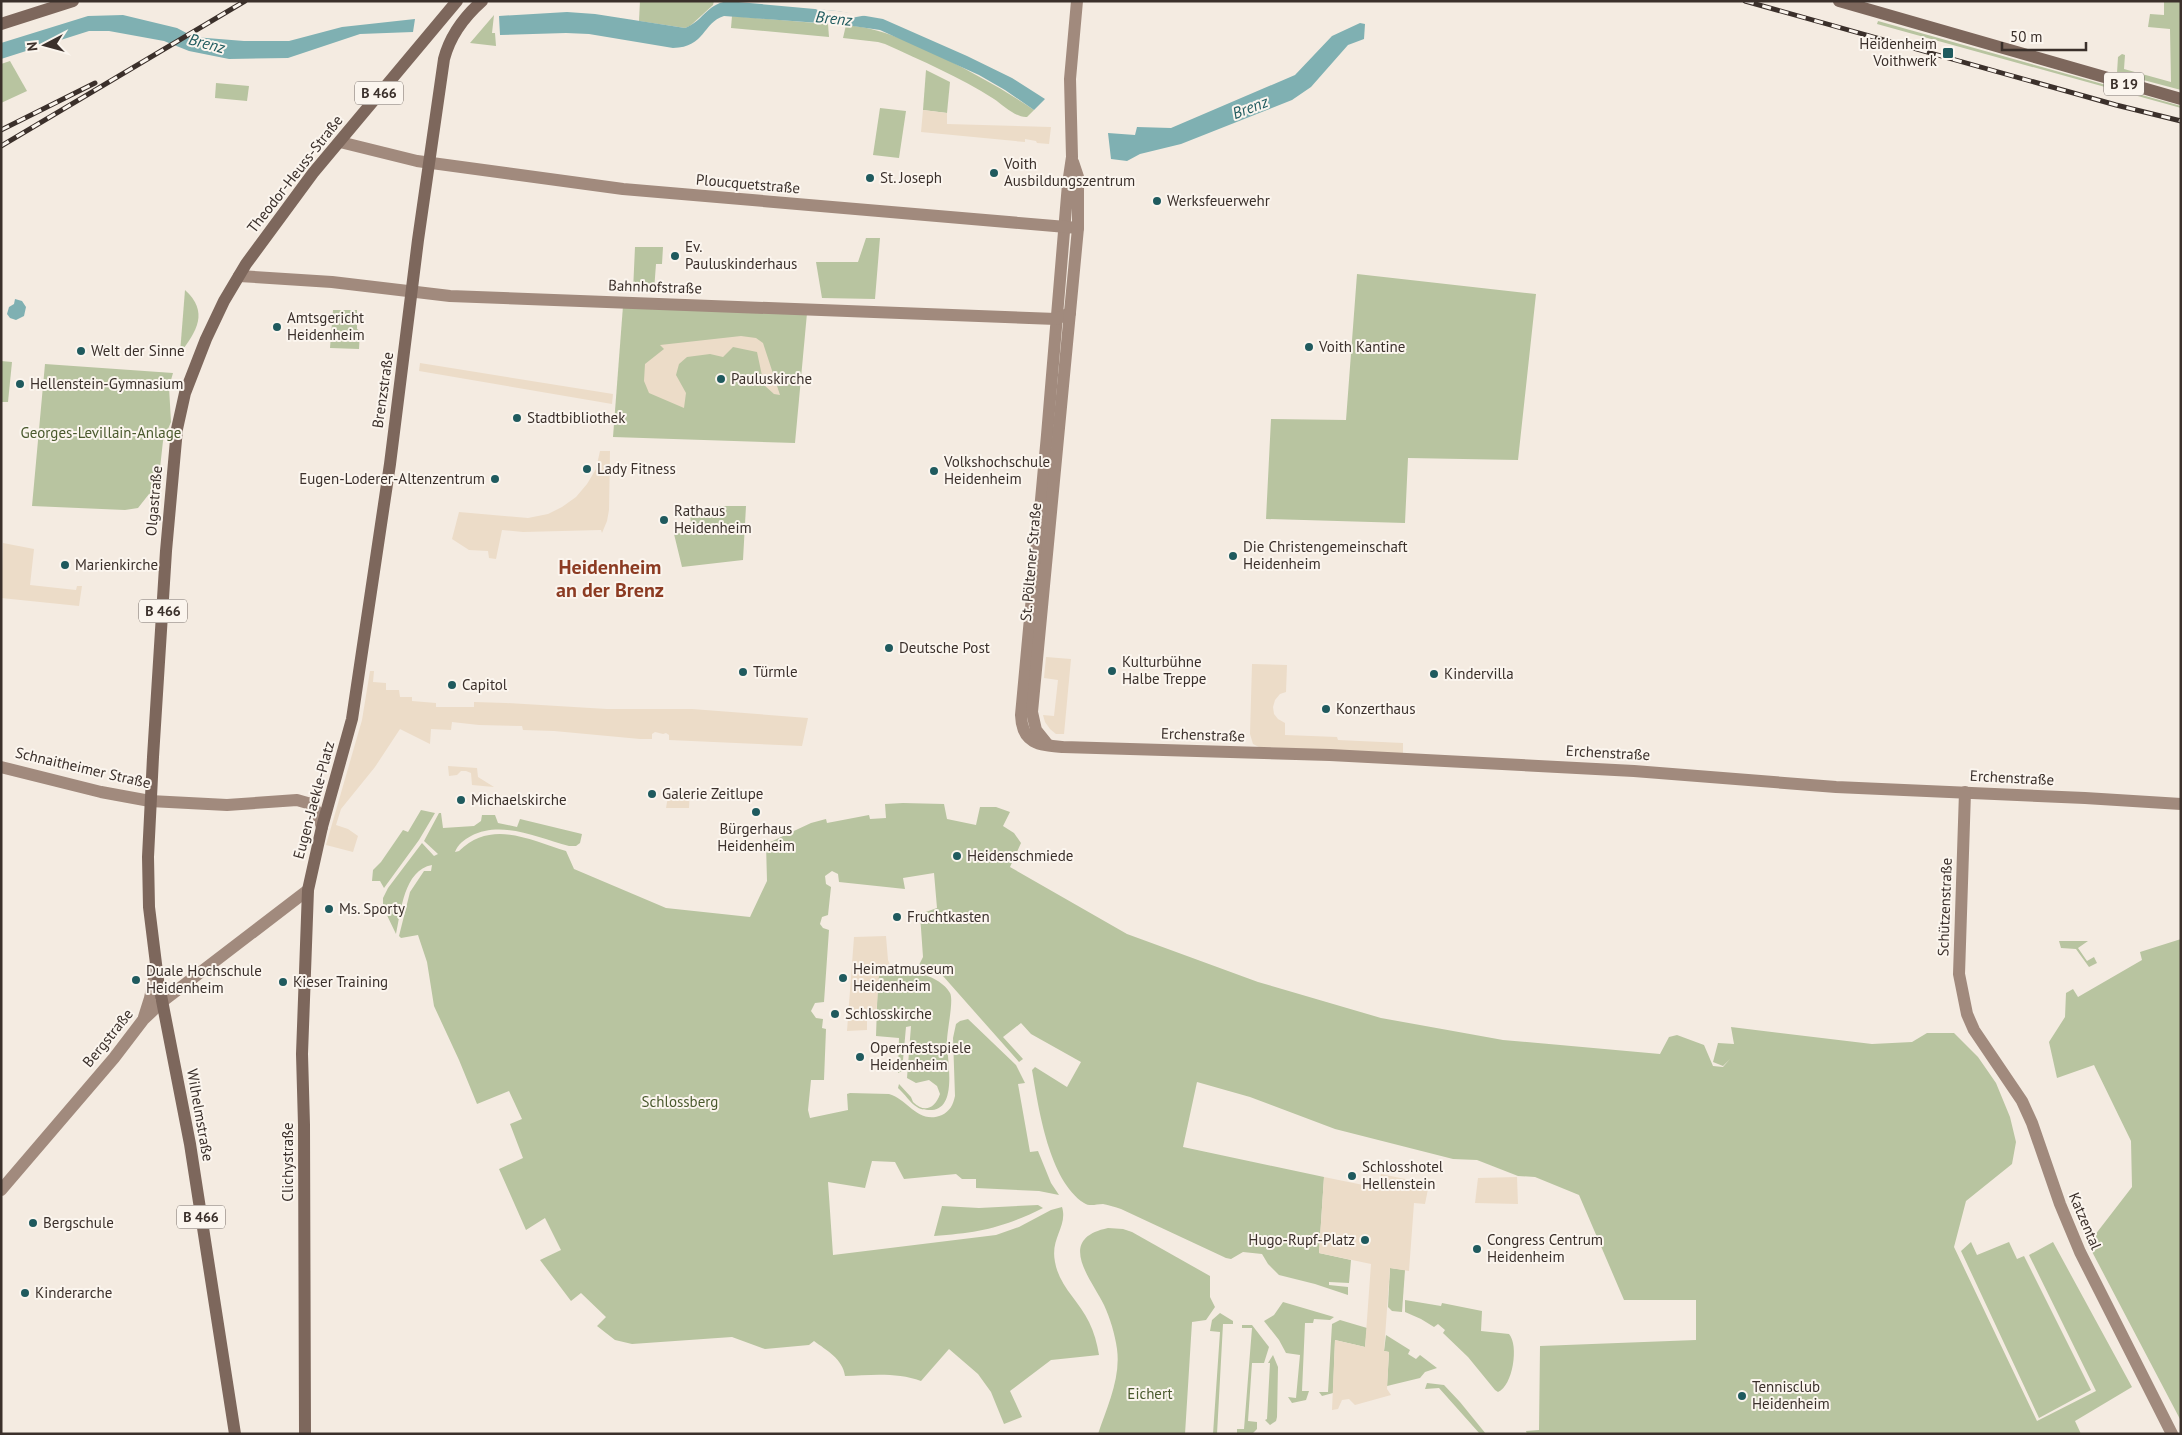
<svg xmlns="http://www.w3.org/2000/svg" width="2182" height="1435" font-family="'PT Sans',sans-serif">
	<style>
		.green { fill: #b8c4a0 }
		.plaza { fill: #ecdcc8 }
		.water { fill: #7fb0b2 }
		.pier { fill: #f4ebe1 }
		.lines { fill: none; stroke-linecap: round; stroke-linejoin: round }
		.secondary { stroke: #a18a7d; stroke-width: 12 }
		.primary { stroke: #7d675c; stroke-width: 12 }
		.rail-casing { stroke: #3b302b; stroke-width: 5 }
		.rail { stroke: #fbf5ee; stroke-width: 3; stroke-dasharray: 9; stroke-linecap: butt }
		.poi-dot { fill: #1f5a5e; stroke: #fbf5ee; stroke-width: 2 }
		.labels { text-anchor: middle; stroke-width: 4; stroke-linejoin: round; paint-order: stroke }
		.shield { fill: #fbf5ee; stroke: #756b66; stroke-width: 1 }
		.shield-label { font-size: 14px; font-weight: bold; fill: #3b302b }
		.poi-label { font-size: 15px; fill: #3b302b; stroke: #fbf5ee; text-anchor: start }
		.street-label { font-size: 15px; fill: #3b302b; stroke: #fbf5ee }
		.park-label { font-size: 15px; fill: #4a5a2e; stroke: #fbf5ee }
		.water-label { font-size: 16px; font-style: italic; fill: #1f5a5e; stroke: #fbf5ee }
		.district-label { font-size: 20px; font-weight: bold; fill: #8c3b22; stroke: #fbf5ee }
	</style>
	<rect width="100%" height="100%" fill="#f4ebe1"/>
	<g class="green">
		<path d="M640,1H714L713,5L690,26L685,28L639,21Z"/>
		<path d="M2164,1H2181V90L2117,73L2118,57L2122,54L2125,55L2124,69L2171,82L2170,29L2148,27L2150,14L2164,15Z"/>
		<path d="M494,15L492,33H495L496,46L470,43Z"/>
		<path d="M732,16L828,24L829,37L731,28Z"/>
		<path d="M1878,21L2181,106V108L1877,24Z"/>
		<path d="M846,25C882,28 912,43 944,58C975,74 1005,90 1034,110L1027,117C1016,118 1003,105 994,99C960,77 922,61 885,44L878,42L843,38Z"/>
		<path d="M10,61L27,91L1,103V64Z"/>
		<path d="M926,70L950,82L947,113L923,110Z"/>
		<path d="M216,83L249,86L247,101L215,98Z"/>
		<path d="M880,108L906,111L899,158L873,155Z"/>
		<path d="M866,238H880L875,299L822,298L816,262H858Z"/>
		<path d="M635,247H663L662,264H656L654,291H633Z"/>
		<path d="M1357,274L1536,294L1518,460L1408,458L1405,523L1266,519L1271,419L1346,420Z"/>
		<path d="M185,290C209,312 197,331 180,353Z"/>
		<path d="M623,306L807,313L795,443L613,437Z"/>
		<path d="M333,310H357V329L360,331L359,349L330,348Z"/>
		<path d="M1,361L12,362L8,402H1Z"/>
		<path d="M45,364L173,373L169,387L171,422L163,441L160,468L154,492L149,494L138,508L125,510L32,506Z"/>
		<path d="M718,506H746L743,560L682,567L674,534L685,532L684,525L691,523L690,516L697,515L696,510L704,509L708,516Z"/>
		<path d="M903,803L944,804L947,819L976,825L980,807H996L1010,812L1003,826L1014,833L1021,843L1010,867L1127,934L1258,982L1381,1018L1503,1040L1660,1054L1669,1037L1677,1035L1704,1045L1713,1066L1723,1067L1730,1059L1723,1066L1713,1062L1718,1043L1734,1044L1731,1027L1872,1044L1912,1042L1927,1033H1954L1978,1057L1996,1083L2010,1117L2016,1142L2012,1164L1966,1201L1954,1247L2037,1421L2096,1391L2029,1255L2053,1242L2132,1387L2075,1421L2081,1434H1527L1526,1431L1539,1430L1540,1346L1696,1340V1300H1624L1579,1195L1535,1177L1518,1176L1477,1160L1453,1159L1335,1129L1250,1097L1197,1082L1183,1147L1324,1177L1319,1253L1351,1260L1349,1283L1329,1282V1285L1348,1287V1295L1315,1284L1279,1275L1268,1264L1262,1254L1243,1252L1231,1259L1226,1258L1121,1209C1115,1207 1109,1205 1103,1204C1096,1204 1090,1207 1084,1203C1049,1180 1039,1110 1032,1070L1035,1067L1067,1087L1081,1062L1031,1034L1021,1023L1003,1037L1023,1059L1019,1062L943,976L919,965L923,957L920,914L937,908L934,873L903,878L905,889L839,882L838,874L832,871L825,876L826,884L831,887L828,915L822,917L820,924L823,928L829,930L824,1002L815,1003L811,1011L816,1018L823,1019L822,1028L826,1029L824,1080H811L808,1110L810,1118L848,1110L847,1094L850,1093L889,1094C908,1099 918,1125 942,1115C950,1111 953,1105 955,1096L953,1038L956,1024L960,1021L968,1019L1016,1065L1025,1083L1018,1084L1030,1152L1038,1151L1051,1183L1059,1195L1039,1191L976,1188V1179H962L956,1174L904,1179L895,1162L872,1161L865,1188L828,1182L833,1255L996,1235L1019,1227L1051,1210L1062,1207C1068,1226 1050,1238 1055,1262C1059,1286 1079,1301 1089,1322C1094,1332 1097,1343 1099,1355L1051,1360L1010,1391L1022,1417L1004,1424L991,1392L978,1374L949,1349L921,1381C897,1372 870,1375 845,1376C843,1359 826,1350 814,1341L809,1345L765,1349L732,1337L632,1344L615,1340L597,1326L606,1317L581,1293L571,1301L540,1260L561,1250L545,1218L526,1230L499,1169L523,1158L510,1124L522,1119L509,1091L477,1104L459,1060L434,1006L427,962L418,935L401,938L399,936L410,892L424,871H431L432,865C404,870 401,911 396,934L383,907V898L388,888L422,843L434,856L438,854L424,841L439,813H441L443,828L474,826L481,821L482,815H495L498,823L517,827L520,819L582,834L580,843L576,846H569C538,838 502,820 471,836C464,840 458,844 455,852L459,851C492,819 529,840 566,851L574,869L666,908L750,917L767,881L766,844L811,823L826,819L827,823L869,815L870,819L886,818L885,804Z"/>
		<path d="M421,810L435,813L419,840L384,888L380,881H372L373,870L381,862L403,830L408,832Z"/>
		<path d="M2181,939V1421L2088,1244L2132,1187L2131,1141L2094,1065L2057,1078L2049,1042L2065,1017L2066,993L2073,989L2078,997L2142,960L2140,952Z"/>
		<path d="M2059,941H2088L2078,948L2087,961L2094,957L2097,963L2089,967L2076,949L2061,948Z"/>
		<path d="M891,968C910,971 939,974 950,993C954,1000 947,1030 947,1042C947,1059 958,1108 932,1110C927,1110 921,1110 917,1107C910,1103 905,1094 898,1088L899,1084L911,1097L913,1102C924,1113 935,1109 940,1094L937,1086L929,1080L916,1083L907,1078L911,1026L906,1027L902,1071L898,1073L899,1038L876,1036L878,978L881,972Z"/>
		<path d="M1038,1205L1043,1208C1003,1228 978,1233 934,1236L942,1206L979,1208Z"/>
		<path d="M1108,1228L1123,1229L1132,1232L1210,1276V1297L1215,1307L1206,1320L1192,1322L1185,1434H1098C1107,1407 1121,1378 1117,1349C1115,1334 1110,1318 1104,1305C1090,1277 1056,1239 1108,1228Z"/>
		<path d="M1971,1242L1977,1255L2009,1242L2017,1259L2024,1256L2091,1390L2039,1418L1961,1251Z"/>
		<path d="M1390,1268L1405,1270L1402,1312L1392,1311L1388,1307Z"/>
		<path d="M1405,1300L1441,1306L1442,1303L1482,1311L1481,1331L1509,1334C1519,1345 1513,1386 1498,1392L1495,1390L1468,1357L1443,1333L1445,1330L1438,1324L1434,1327L1421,1319L1405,1312Z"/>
		<path d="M1283,1302L1334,1317L1330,1320L1314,1319L1313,1323H1305L1302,1391H1309L1306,1400L1292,1403L1288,1397L1296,1398L1300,1355L1286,1353L1279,1340L1264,1321L1274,1315Z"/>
		<path d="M1220,1313L1233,1321V1324H1223L1217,1434H1213L1220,1332L1210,1331L1212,1320Z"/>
		<path d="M1340,1320L1367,1328L1365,1347L1335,1340L1333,1393L1322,1396L1319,1392H1328L1332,1324Z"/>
		<path d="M1242,1325H1252L1269,1347L1264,1363H1252L1248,1421L1257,1422V1429L1252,1434H1237V1429H1244L1252,1328H1242Z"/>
		<path d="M1386,1335L1410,1350L1408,1354L1416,1359L1420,1355L1437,1368L1425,1372L1420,1378L1387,1386L1389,1352L1384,1351Z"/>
		<path d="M1273,1355L1278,1367L1277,1417L1276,1421L1270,1425L1265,1420L1267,1419L1270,1363H1268Z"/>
		<path d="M1427,1383L1444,1385L1460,1402L1486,1434H1480L1439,1388L1425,1389Z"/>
	</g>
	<g class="plaza">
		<path d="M923,110L947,113V124L1051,127L1049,144L1037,143L1036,141L1025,139V142L921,132Z"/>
		<path d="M741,336L756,338L763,343L780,395L774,394L764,385L757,352L733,347L723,357L710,354L687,357L679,364L676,375L686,393L684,408L649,393L644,381L645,364L664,349L660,345Z"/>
		<path d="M420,363L613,394L612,404L419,371Z"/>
		<path d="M600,451H610L609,510L607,521L602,533L601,530L523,532L502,530L496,559L489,558L488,551L469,550L452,539L459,512L528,518L548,514L562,507L576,497L587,484L596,469Z"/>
		<path d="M3,543L34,549L30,585L76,590L77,586H82L79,606L1,598Z"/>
		<path d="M1046,657L1071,659L1064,734H1056L1050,729L1045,722L1043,715L1054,716L1058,680L1044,678Z"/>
		<path d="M1252,664L1287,665L1286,692L1280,694L1275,700L1273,707L1274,714L1278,719L1285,723V735L1337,737L1338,740L1403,743V754L1259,747L1253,744L1250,734Z"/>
		<path d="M370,671H374L373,682L386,683V690H399L400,697H412V701L436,703V707H474V702L506,703L607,709H692L808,718L802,746L669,740V735L666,733L663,734L655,732L652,734V739H640L554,731L523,730L522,726L479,725L452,722L451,730L431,729L430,744L400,729L375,767L341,809L336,825L348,829L358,836L353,852L326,845L362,720Z"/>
		<path d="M448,766L477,768L478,777L494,787L472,785L471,773L466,771H461L457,775L449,776Z"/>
		<path d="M690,790L689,808H666L669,791Z"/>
		<path d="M886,936L888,960L891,968L884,970L879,974L876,1018L867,1019V1030L847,1031L854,937Z"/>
		<path d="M1381,1174L1429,1184L1425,1204L1414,1203L1409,1271L1390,1268L1384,1351L1389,1352L1387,1389L1391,1395L1355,1405L1349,1399L1342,1400L1338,1409L1332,1410L1335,1340L1365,1347L1371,1264L1319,1253L1324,1177L1378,1188Z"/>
		<path d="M1517,1177L1518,1204L1475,1203L1478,1178Z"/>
	</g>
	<g class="water">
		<path d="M727,1L837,11L883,19L967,56L1012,78L1045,99L1034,110L1005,90L979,75L880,30L846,25L724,16C702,23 706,47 673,48L589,34L566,33L500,35L499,16L567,12L595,14L685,28C702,22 706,5 727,1Z"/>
		<path d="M123,15L177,28L194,37L244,41H289L342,27L415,19L413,32L360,34L288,58L229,59L189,51L164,41L109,31H89L1,59V43L88,16Z"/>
		<path d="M1360,23L1365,24L1364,39L1348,45L1311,87L1292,100L1181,144L1140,154L1127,161L1111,159L1108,133L1135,135L1137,127L1171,128L1295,75L1332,36Z"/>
		<path d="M15,299L22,301L26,307L24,316L16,320L10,318L7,314L9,307L14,304Z"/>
	</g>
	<path class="pier" d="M816,9L837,11L867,15L851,18L845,27L829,26L825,16Z"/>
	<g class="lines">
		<g class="secondary">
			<path d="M1077,1L1070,79L1072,157L1068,184L1047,435L1021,715C1022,744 1039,745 1063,747L1330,755L1634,771L1836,787L2085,798L2181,804"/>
			<path d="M340,142L417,161L623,189L1078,228"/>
			<path d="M239,276L332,282L450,296L1056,319L1070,313"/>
			<path d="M1048,745L1036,730L1032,712L1078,228V177L1073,162"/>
			<path d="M1,767L101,792L150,801L227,805L297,800L311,804L317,812L322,827"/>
			<path d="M1965,792L1959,974L1967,1014L1974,1030L2022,1101L2032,1123L2060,1204L2080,1252L2172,1434"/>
			<path d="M144,1017L150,998L156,969"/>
			<path d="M1,1190L114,1058L143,1020L163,1001L308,890"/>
		</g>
		<g class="primary">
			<path d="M1839,1L2181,99"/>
			<path d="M1,24L73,1"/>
			<path d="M235,1434L190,1144L158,980L149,907L148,857L153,757L166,551L177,429L185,393L206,339L224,301L246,264L313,173L457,1"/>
			<path d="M305,1434L304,1125L302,1054L308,890L322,827L352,719L390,464L418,240L444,59C450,36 465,16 482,1"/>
		</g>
		<g class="rail-casing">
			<g id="rail">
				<path d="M1745,1L2116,105L2181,121"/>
				<path d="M1,130L95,83"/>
				<path d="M1,146L245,1"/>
			</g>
		</g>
		<use href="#rail" class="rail"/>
	</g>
	<g class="poi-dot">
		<rect x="1942" y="47" width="12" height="12" rx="2.5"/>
		<circle cx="994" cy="173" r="5"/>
		<circle cx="870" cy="178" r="5"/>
		<circle cx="1157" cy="201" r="5"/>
		<circle cx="675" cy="256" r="5"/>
		<circle cx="277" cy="327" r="5"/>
		<circle cx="1309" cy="347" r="5"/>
		<circle cx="81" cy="351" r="5"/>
		<circle cx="721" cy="379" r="5"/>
		<circle cx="20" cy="384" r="5"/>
		<circle cx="517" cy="418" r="5"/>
		<circle cx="587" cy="469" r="5"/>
		<circle cx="934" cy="471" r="5"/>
		<circle cx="495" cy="479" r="5"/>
		<circle cx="664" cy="520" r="5"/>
		<circle cx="1233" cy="556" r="5"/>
		<circle cx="65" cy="565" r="5"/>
		<circle cx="889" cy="648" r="5"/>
		<circle cx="1112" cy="671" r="5"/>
		<circle cx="743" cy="672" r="5"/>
		<circle cx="1434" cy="674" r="5"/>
		<circle cx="452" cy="685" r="5"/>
		<circle cx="1326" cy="709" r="5"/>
		<circle cx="652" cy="794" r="5"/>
		<circle cx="461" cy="800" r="5"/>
		<circle cx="756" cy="812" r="5"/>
		<circle cx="957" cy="856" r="5"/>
		<circle cx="329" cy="909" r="5"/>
		<circle cx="897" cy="917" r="5"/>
		<circle cx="843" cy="978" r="5"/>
		<circle cx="136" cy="980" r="5"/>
		<circle cx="283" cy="982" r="5"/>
		<circle cx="835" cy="1014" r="5"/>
		<circle cx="860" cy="1057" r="5"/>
		<circle cx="1352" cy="1176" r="5"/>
		<circle cx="33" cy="1223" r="5"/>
		<circle cx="1365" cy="1240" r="5"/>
		<circle cx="1477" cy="1249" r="5"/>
		<circle cx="25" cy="1293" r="5"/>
		<circle cx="1742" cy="1396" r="5"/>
	</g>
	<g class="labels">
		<g class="shield">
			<rect x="2104" y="72.5" width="40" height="23" rx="4"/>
			<rect x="355" y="81.5" width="48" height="23" rx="4"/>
			<rect x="139" y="599.5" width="48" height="23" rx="4"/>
			<rect x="177" y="1205.5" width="48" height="23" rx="4"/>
		</g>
		<g class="shield-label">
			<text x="2124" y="89">B 19</text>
			<text x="379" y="98">B 466</text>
			<text x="163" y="616">B 466</text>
			<text x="201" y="1222">B 466</text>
		</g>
		<g class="poi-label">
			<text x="1937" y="49" text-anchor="end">Heidenheim<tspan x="1937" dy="17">Voithwerk</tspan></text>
			<text x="1004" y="169">Voith<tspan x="1004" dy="17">Ausbildungszentrum</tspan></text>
			<text x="880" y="183">St. Joseph</text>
			<text x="1167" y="206">Werksfeuerwehr</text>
			<text x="685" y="252">Ev.<tspan x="685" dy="17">Pauluskinderhaus</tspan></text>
			<text x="287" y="323">Amtsgericht<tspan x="287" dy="17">Heidenheim</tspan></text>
			<text x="1319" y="352">Voith Kantine</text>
			<text x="91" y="356">Welt der Sinne</text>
			<text x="731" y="384">Pauluskirche</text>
			<text x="30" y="389">Hellenstein-Gymnasium</text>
			<text x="527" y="423">Stadtbibliothek</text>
			<text x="944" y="467">Volkshochschule<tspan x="944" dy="17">Heidenheim</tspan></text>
			<text x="597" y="474">Lady Fitness</text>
			<text x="485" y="484" text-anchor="end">Eugen-Loderer-Altenzentrum</text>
			<text x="674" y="516">Rathaus<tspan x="674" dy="17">Heidenheim</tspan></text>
			<text x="1243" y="552">Die Christengemeinschaft<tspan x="1243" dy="17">Heidenheim</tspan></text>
			<text x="75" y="570">Marienkirche</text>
			<text x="899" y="653">Deutsche Post</text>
			<text x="1122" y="667">Kulturbühne<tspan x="1122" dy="17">Halbe Treppe</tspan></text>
			<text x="753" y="677">Türmle</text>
			<text x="1444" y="679">Kindervilla</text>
			<text x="462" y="690">Capitol</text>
			<text x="1336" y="714">Konzerthaus</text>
			<text x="662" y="799">Galerie Zeitlupe</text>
			<text x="471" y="805">Michaelskirche</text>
			<text x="756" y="834" text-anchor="middle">Bürgerhaus<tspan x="756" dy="17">Heidenheim</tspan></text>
			<text x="967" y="861">Heidenschmiede</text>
			<text x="339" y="914">Ms. Sporty</text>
			<text x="907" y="922">Fruchtkasten</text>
			<text x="853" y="974">Heimatmuseum<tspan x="853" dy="17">Heidenheim</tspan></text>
			<text x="146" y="976">Duale Hochschule<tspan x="146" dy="17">Heidenheim</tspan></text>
			<text x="293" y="987">Kieser Training</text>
			<text x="845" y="1019">Schlosskirche</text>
			<text x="870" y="1053">Opernfestspiele<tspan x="870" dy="17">Heidenheim</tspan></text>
			<text x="1362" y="1172">Schlosshotel<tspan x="1362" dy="17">Hellenstein</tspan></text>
			<text x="43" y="1228">Bergschule</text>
			<text x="1355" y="1245" text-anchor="end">Hugo-Rupf-Platz</text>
			<text x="1487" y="1245">Congress Centrum<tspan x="1487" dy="17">Heidenheim</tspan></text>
			<text x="35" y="1298">Kinderarche</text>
			<text x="1752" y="1392">Tennisclub<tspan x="1752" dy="17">Heidenheim</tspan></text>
		</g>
		<g class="street-label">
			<text transform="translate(295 174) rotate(-52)" y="5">Theodor-Heuss-Straße</text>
			<text transform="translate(748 184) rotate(5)" y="5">Ploucquetstraße</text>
			<text transform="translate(655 287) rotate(2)" y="5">Bahnhofstraße</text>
			<text transform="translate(383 390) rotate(-82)" y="5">Brenzstraße</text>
			<text transform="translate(154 501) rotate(-85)" y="5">Olgastraße</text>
			<text transform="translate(1031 562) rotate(-85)" y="5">St. Pöltener Straße</text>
			<text transform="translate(1203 735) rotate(2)" y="5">Erchenstraße</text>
			<text transform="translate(1608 753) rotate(3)" y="5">Erchenstraße</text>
			<text transform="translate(83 768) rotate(13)" y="5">Schnaitheimer Straße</text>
			<text transform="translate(2012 778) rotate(3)" y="5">Erchenstraße</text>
			<text transform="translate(314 800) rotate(-75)" y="5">Eugen-Jaekle-Platz</text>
			<text transform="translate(1945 907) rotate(-88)" y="5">Schützenstraße</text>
			<text transform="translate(108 1038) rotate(-51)" y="5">Bergstraße</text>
			<text transform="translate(200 1115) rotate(80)" y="5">Wilhelmstraße</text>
			<text transform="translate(288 1162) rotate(-90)" y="5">Clichystraße</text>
			<text transform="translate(2085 1221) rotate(67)" y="5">Katzental</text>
		</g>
		<g class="park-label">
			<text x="101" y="438">Georges-Levillain-Anlage</text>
			<text x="680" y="1107">Schlossberg</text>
			<text x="1150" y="1399">Eichert</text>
		</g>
		<g class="water-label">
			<text transform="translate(834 18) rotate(6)" y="6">Brenz</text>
			<text transform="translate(207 43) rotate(15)" y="6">Brenz</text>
			<text transform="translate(1250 107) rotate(-21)" y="6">Brenz</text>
		</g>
		<g class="district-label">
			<text x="610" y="574">Heidenheim<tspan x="610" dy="23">an der Brenz</tspan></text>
		</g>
	</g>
	<rect width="2182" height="1435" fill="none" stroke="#3b302b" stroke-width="5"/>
	<g transform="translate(45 45) rotate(264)" stroke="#fbf5ee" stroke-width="4" paint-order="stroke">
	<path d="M0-4L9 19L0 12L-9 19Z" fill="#3b302b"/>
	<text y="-8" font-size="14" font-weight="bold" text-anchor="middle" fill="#3b302b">N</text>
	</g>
	<path d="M2002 42v8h84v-8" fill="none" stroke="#3b302b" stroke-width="2.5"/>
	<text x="2010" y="42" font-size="15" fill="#3b302b" stroke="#fbf5ee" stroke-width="4" paint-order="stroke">50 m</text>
</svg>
